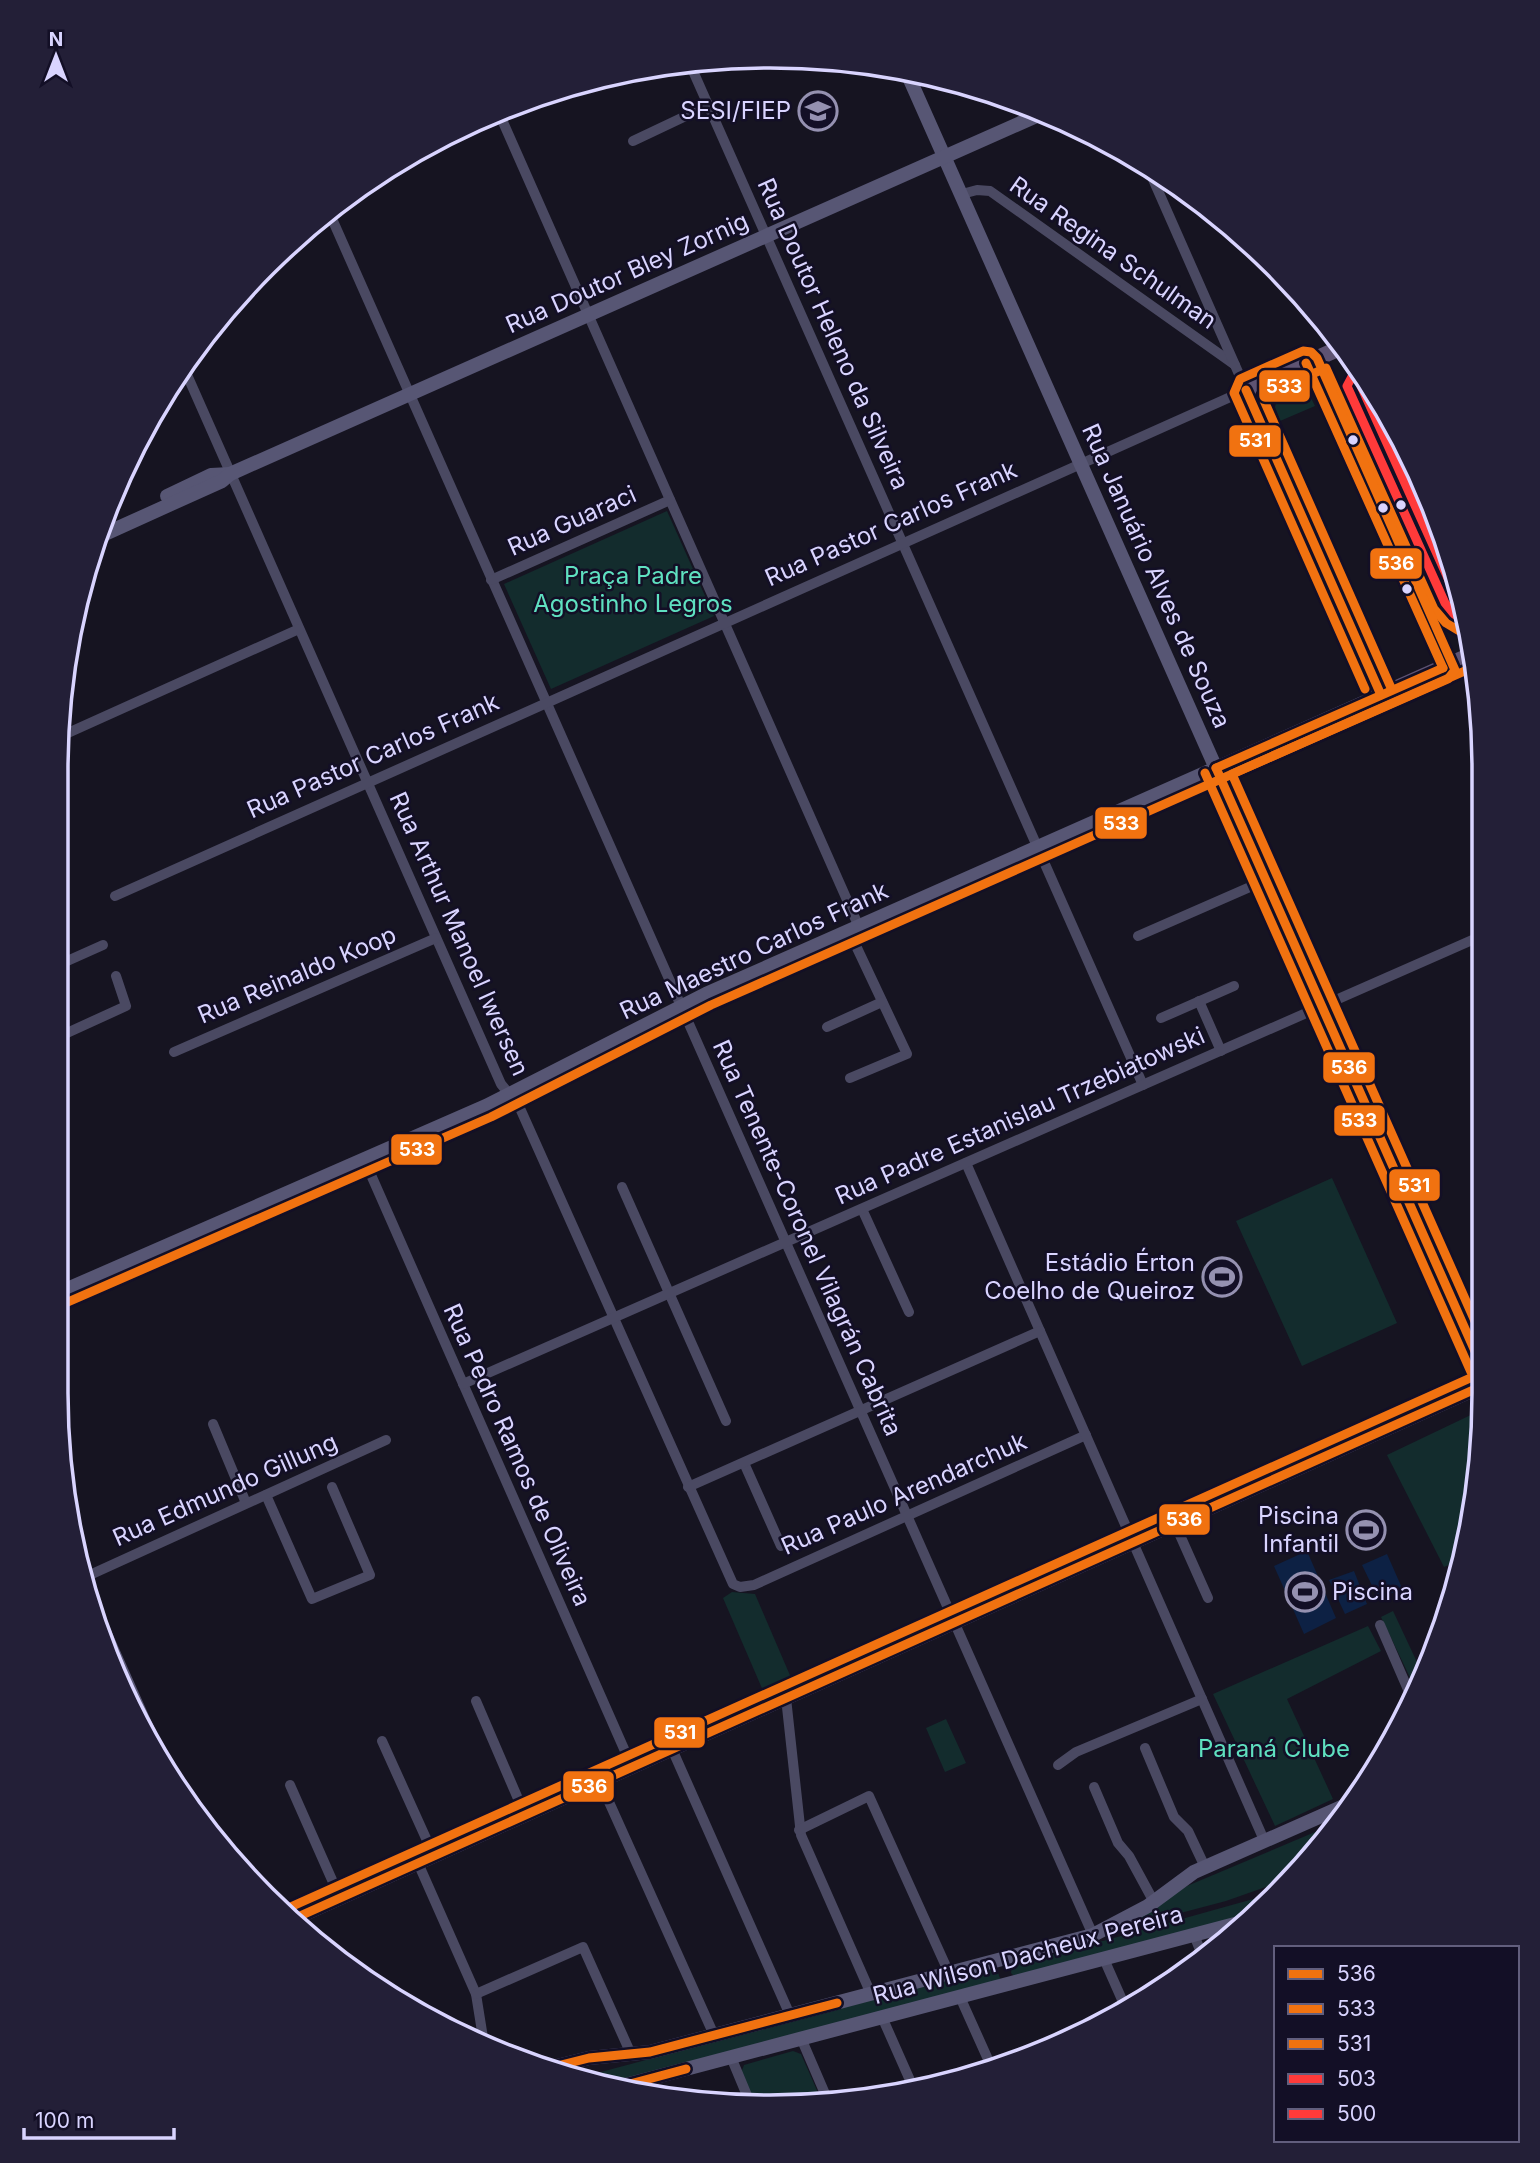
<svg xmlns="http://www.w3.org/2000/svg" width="1540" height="2163" font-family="Inter,sans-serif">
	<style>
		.green { fill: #132c2d }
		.water { fill: #0d2144 }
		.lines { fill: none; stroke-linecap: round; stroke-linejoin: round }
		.street { stroke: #4a4962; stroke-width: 10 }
		.secondary { stroke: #575674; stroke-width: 14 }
		.primary { stroke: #5e5373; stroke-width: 16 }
		.bus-1-casing { stroke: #130f26; stroke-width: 14 }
		.bus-2-casing { stroke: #130f26; stroke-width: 14 }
		.bus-3-casing { stroke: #130f26; stroke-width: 14 }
		.bus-4-casing { stroke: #130f26; stroke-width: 14 }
		.bus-5-casing { stroke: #130f26; stroke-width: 14 }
		.bus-1 { stroke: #f17210; stroke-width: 9 }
		.bus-2 { stroke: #f17210; stroke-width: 9 }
		.bus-3 { stroke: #f17210; stroke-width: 9 }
		.bus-4 { stroke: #ff3a3a; stroke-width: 9 }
		.bus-5 { stroke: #ff3a3a; stroke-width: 9 }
		.bus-dot { fill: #d9d4ff; stroke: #130f26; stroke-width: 2.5 }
		.labels { text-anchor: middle; stroke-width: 5; stroke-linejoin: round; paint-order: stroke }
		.poi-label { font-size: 24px; fill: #d9d4ff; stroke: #130f26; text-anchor: end }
		.street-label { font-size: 24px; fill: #d9d4ff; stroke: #130f26 }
		.park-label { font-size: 24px; fill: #5fe0c0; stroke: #130f26 }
		.rim { fill: none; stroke: #d9d4ff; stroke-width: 3.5 }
		.line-badge { stroke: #130f26; stroke-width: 2.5 }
		.badge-label { font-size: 19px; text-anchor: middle; font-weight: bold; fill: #fff }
	</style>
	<rect width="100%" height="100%" fill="#161421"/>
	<g class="green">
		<path d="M1302,389L1308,392L1315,406L1280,421L1275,407L1277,399Z"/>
		<path d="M667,511L714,616L551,689L504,584Z"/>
		<path d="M1332,1178L1397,1323L1302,1366L1236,1221Z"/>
		<path d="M1477,1412L1482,1424V1439L1463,1559L1444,1567L1387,1455Z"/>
		<path d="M732,1592L755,1594L792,1680L764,1693L723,1598Z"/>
		<path d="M1393,1611L1423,1675L1417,1692L1381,1617Z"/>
		<path d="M1368,1626L1381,1651L1287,1699L1333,1799L1275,1826L1213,1694Z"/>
		<path d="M946,1719L966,1763L945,1772L926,1728Z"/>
		<path d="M1334,1824L1336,1828L1288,1879L1226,1901L1116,1930L1187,1886Z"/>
		<path d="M1275,1893L1256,1913L1015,1977L1011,1973L1012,1965L1055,1954L1072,1946L1103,1941Z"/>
		<path d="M996,1967L1001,1981L606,2085L582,2077Z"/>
		<path d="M793,2051L801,2054L823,2104L755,2106L741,2073L744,2065Z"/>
	</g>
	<g class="water">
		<path d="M1361,1513L1368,1525L1375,1527L1379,1539L1377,1545L1365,1549L1361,1536L1352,1527Z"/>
		<path d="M1307,1551L1336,1618L1304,1634L1274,1566Z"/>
		<path d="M1387,1554L1402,1588L1379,1600L1362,1565Z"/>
		<path d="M1354,1571L1367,1604L1345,1614L1329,1580Z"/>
	</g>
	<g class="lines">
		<g class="street">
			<path d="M689,62L1143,1085"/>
			<path d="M499,113L859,927"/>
			<path d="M633,141L709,105"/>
			<path d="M962,194L977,190L990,191L1235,365"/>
			<path d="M329,212L1093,1935"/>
			<path d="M184,368L501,1084L519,1106L733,1584L740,1587L754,1585L1086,1435"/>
			<path d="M491,580L670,500"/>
			<path d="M59,737L299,629"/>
			<path d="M115,896L1246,390L1148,168"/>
			<path d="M849,931L907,1054L850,1078"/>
			<path d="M1138,936L1266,880"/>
			<path d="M56,966L103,945"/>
			<path d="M1199,1001L1221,1051"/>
			<path d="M1161,1018L1234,986"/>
			<path d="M827,1027L882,1002"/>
			<path d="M56,1038L126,1006L116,976"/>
			<path d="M174,1052L436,938"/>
			<path d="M364,1159L632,1767"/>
			<path d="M966,1163L1264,1840"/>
			<path d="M622,1187L726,1421"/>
			<path d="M862,1209L909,1312"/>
			<path d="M463,1384L1479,937"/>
			<path d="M213,1424L246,1503"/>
			<path d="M744,1463L781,1546"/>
			<path d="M688,1487L1040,1331"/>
			<path d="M266,1495L312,1599L370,1575L332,1487"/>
			<path d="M1175,1524L1208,1598"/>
			<path d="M81,1579L386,1440"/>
			<path d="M1380,1625L1413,1701"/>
			<path d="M786,1698L801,1835L871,1994"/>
			<path d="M476,1701L525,1815"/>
			<path d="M382,1741L434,1856"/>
			<path d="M1145,1748L1174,1817L1188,1831L1205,1867"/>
			<path d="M672,1749L790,2015"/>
			<path d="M1058,1765L1076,1752L1202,1699"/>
			<path d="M600,1782L714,2035"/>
			<path d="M290,1785L340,1898"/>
			<path d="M1094,1787L1118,1843L1129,1856L1154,1902"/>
			<path d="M799,1830L869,1796L949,1973"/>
			<path d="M418,1863L476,1994L484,2044"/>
			<path d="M1194,1935L1203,1957"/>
			<path d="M1104,1959L1127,2011"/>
			<path d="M476,1994L583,1947L631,2054"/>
			<path d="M960,1997L991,2066"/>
			<path d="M882,2017L913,2087"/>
			<path d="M801,2038L829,2103"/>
			<path d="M731,2057L751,2105"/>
			<path d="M642,2080L649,2095"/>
		</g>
		<g class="secondary">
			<path d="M907,73L1482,1367"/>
			<path d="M167,496L211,475L230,474"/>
			<path d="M98,537L222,481L230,474L1043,113"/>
			<path d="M56,1294L486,1106L706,994L1381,695"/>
			<path d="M81,1580L162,1762"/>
			<path d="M291,1920L1482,1386"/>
			<path d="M553,2067L589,2058L650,2052L1093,1935L1148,1906L1194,1872L1353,1802"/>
			<path d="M614,2088L1250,1920"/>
		</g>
		<path class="primary" d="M1340,348L1246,390L1381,695L1473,654"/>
		<g class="bus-1-casing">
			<g id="bus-1">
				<path d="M1306,363L1443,668"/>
				<path d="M1246,390L1381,695"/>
				<path d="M1216,768L1482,1367"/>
				<path d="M1216,768L1443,668"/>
				<path d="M291,1920L1482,1386"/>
				<path d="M553,2067L589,2058L650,2052L837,2003"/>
				<path d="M615,2088L686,2069"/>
			</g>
		</g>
		<g class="bus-2-casing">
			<g id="bus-2">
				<path d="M1392,690L1262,396L1326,368L1434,609L1446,623L1461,632"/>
				<path d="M1205,773L1471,1372"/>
				<path d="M61,1305L491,1117L711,1005L1476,666"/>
			</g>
		</g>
		<g class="bus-3-casing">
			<g id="bus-3">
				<path d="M1365,689L1234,393L1240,379L1303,351L1311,352L1317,358L1455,670L1448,679L1232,774L1482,1337"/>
				<path d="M286,1909L1477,1375"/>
			</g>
		</g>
		<g class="bus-4-casing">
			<path id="bus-4" d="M1355,371L1347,386L1445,603L1454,614L1467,621"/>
		</g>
		<g class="bus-5-casing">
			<path id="bus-5" d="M1363,383L1361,386L1456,596L1464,605"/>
		</g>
		<use href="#bus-1" class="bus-1"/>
		<use href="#bus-2" class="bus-2"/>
		<use href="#bus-3" class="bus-3"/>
		<use href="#bus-4" class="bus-4"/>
		<use href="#bus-5" class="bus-5"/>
	</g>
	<defs>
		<g id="university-ring" transform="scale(2.0125)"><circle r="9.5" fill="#130f26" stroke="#9591b1" stroke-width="1.5"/><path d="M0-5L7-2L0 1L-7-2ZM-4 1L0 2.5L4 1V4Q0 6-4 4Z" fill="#9591b1"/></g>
		<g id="stadium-ring" transform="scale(2.0125)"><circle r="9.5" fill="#130f26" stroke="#9591b1" stroke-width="1.5"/><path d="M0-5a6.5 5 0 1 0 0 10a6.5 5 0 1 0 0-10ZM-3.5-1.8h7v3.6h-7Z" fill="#9591b1"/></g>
	</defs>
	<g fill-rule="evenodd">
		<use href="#university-ring" x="818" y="111"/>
		<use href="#stadium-ring" x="1222" y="1277"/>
		<use href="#stadium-ring" x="1366" y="1530"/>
		<use href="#stadium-ring" x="1305" y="1592"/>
	</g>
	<g class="bus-dot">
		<circle cx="1353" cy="440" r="6"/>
		<circle cx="1401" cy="505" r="6"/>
		<circle cx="1383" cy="508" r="6"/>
		<circle cx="1407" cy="589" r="6"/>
	</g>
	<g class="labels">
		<g class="poi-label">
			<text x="791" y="119">SESI/FIEP</text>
			<text x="1195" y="1271">Estádio Érton<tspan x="1195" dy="28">Coelho de Queiroz</tspan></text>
			<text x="1339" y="1524">Piscina<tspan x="1339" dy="28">Infantil</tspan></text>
			<text x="1332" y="1600" text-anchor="start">Piscina</text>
		</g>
		<g class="street-label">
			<text transform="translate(1113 253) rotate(35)" y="8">Rua Regina Schulman</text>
			<text transform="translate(627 273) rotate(-24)" y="8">Rua Doutor Bley Zornig</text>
			<text transform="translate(833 334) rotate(66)" y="8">Rua Doutor Heleno da Silveira</text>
			<text transform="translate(572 521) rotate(-24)" y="8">Rua Guaraci</text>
			<text transform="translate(891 524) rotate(-24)" y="8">Rua Pastor Carlos Frank</text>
			<text transform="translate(1156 576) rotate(66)" y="8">Rua Januário Alves de Souza</text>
			<text transform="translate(373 756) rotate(-24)" y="8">Rua Pastor Carlos Frank</text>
			<text transform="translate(459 934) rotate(66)" y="8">Rua Arthur Manoel Iwersen</text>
			<text transform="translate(754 951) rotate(-25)" y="8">Rua Maestro Carlos Frank</text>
			<text transform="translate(297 975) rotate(-23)" y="8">Rua Reinaldo Koop</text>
			<text transform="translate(1020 1116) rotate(-24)" y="8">Rua Padre Estanislau Trzebiatowski</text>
			<text transform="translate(807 1238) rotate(66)" y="8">Rua Tenente-Coronel Vilagrán Cabrita</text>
			<text transform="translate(517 1455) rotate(66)" y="8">Rua Pedro Ramos de Oliveira</text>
			<text transform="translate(225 1490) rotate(-24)" y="8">Rua Edmundo Gillung</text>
			<text transform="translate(904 1494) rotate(-24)" y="8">Rua Paulo Arendarchuk</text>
			<text transform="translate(1028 1955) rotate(-15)" y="8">Rua Wilson Dacheux Pereira</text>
		</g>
		<g class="park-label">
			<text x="633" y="584">Praça Padre<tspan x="633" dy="28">Agostinho Legros</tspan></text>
			<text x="1274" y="1757">Paraná Clube</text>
		</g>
	</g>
	<path d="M0 0H1540V2163H0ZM770 68H770A702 702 0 0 1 1472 770V1393A702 702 0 0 1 770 2095H770A702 702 0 0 1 68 1393V770A702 702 0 0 1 770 68Z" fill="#231f37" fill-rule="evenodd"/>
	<path class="rim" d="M770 68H770A702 702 0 0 1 1472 770V1393A702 702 0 0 1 770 2095H770A702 702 0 0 1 68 1393V770A702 702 0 0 1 770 68Z"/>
	<g class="line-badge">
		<rect x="1258" y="369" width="53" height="34" rx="7" fill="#f17210"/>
		<rect x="1228" y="424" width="54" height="34" rx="7" fill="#f17210"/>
		<rect x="1369" y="547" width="54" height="33" rx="7" fill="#f17210"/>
		<rect x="1094" y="806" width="54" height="34" rx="7" fill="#f17210"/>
		<rect x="1322" y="1051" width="54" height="33" rx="7" fill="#f17210"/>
		<rect x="1333" y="1104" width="53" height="33" rx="7" fill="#f17210"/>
		<rect x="390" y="1133" width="53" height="33" rx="7" fill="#f17210"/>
		<rect x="1388" y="1168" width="53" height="34" rx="7" fill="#f17210"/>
		<rect x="1158" y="1503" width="53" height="33" rx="7" fill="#f17210"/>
		<rect x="653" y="1716" width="53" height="33" rx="7" fill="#f17210"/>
		<rect x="562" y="1770" width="53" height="33" rx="7" fill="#f17210"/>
	</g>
	<g class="badge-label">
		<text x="1284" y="393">533</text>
		<text x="1255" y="447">531</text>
		<text x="1396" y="570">536</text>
		<text x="1121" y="830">533</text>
		<text x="1349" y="1074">536</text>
		<text x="1359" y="1127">533</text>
		<text x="417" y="1156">533</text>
		<text x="1414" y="1192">531</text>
		<text x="1184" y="1526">536</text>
		<text x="680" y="1739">531</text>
		<text x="589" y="1793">536</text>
	</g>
	<rect x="1274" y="1946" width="245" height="196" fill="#130f26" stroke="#625e7d" stroke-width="2"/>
	<rect x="1288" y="1969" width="35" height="10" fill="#f17210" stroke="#625e7d" stroke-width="2"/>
	<text x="1337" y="1981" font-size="21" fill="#d9d4ff">536</text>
	<rect x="1288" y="2004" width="35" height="10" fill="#f17210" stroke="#625e7d" stroke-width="2"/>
	<text x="1337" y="2016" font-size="21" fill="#d9d4ff">533</text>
	<rect x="1288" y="2039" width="35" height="10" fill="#f17210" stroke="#625e7d" stroke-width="2"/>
	<text x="1337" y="2051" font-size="21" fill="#d9d4ff">531</text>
	<rect x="1288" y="2074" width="35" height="10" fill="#ff3a3a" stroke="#625e7d" stroke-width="2"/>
	<text x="1337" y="2086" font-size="21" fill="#d9d4ff">503</text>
	<rect x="1288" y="2109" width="35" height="10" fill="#ff3a3a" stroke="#625e7d" stroke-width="2"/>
	<text x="1337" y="2121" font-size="21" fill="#d9d4ff">500</text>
	<g transform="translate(56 56)" stroke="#130f26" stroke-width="5" paint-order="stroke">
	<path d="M0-5L12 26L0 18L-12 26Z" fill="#d9d4ff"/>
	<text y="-10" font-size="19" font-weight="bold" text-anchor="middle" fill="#d9d4ff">N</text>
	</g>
	<path d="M24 2128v10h150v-10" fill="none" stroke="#d9d4ff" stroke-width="3.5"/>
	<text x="35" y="2128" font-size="21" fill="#d9d4ff" stroke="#130f26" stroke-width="5" paint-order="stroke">100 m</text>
</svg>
